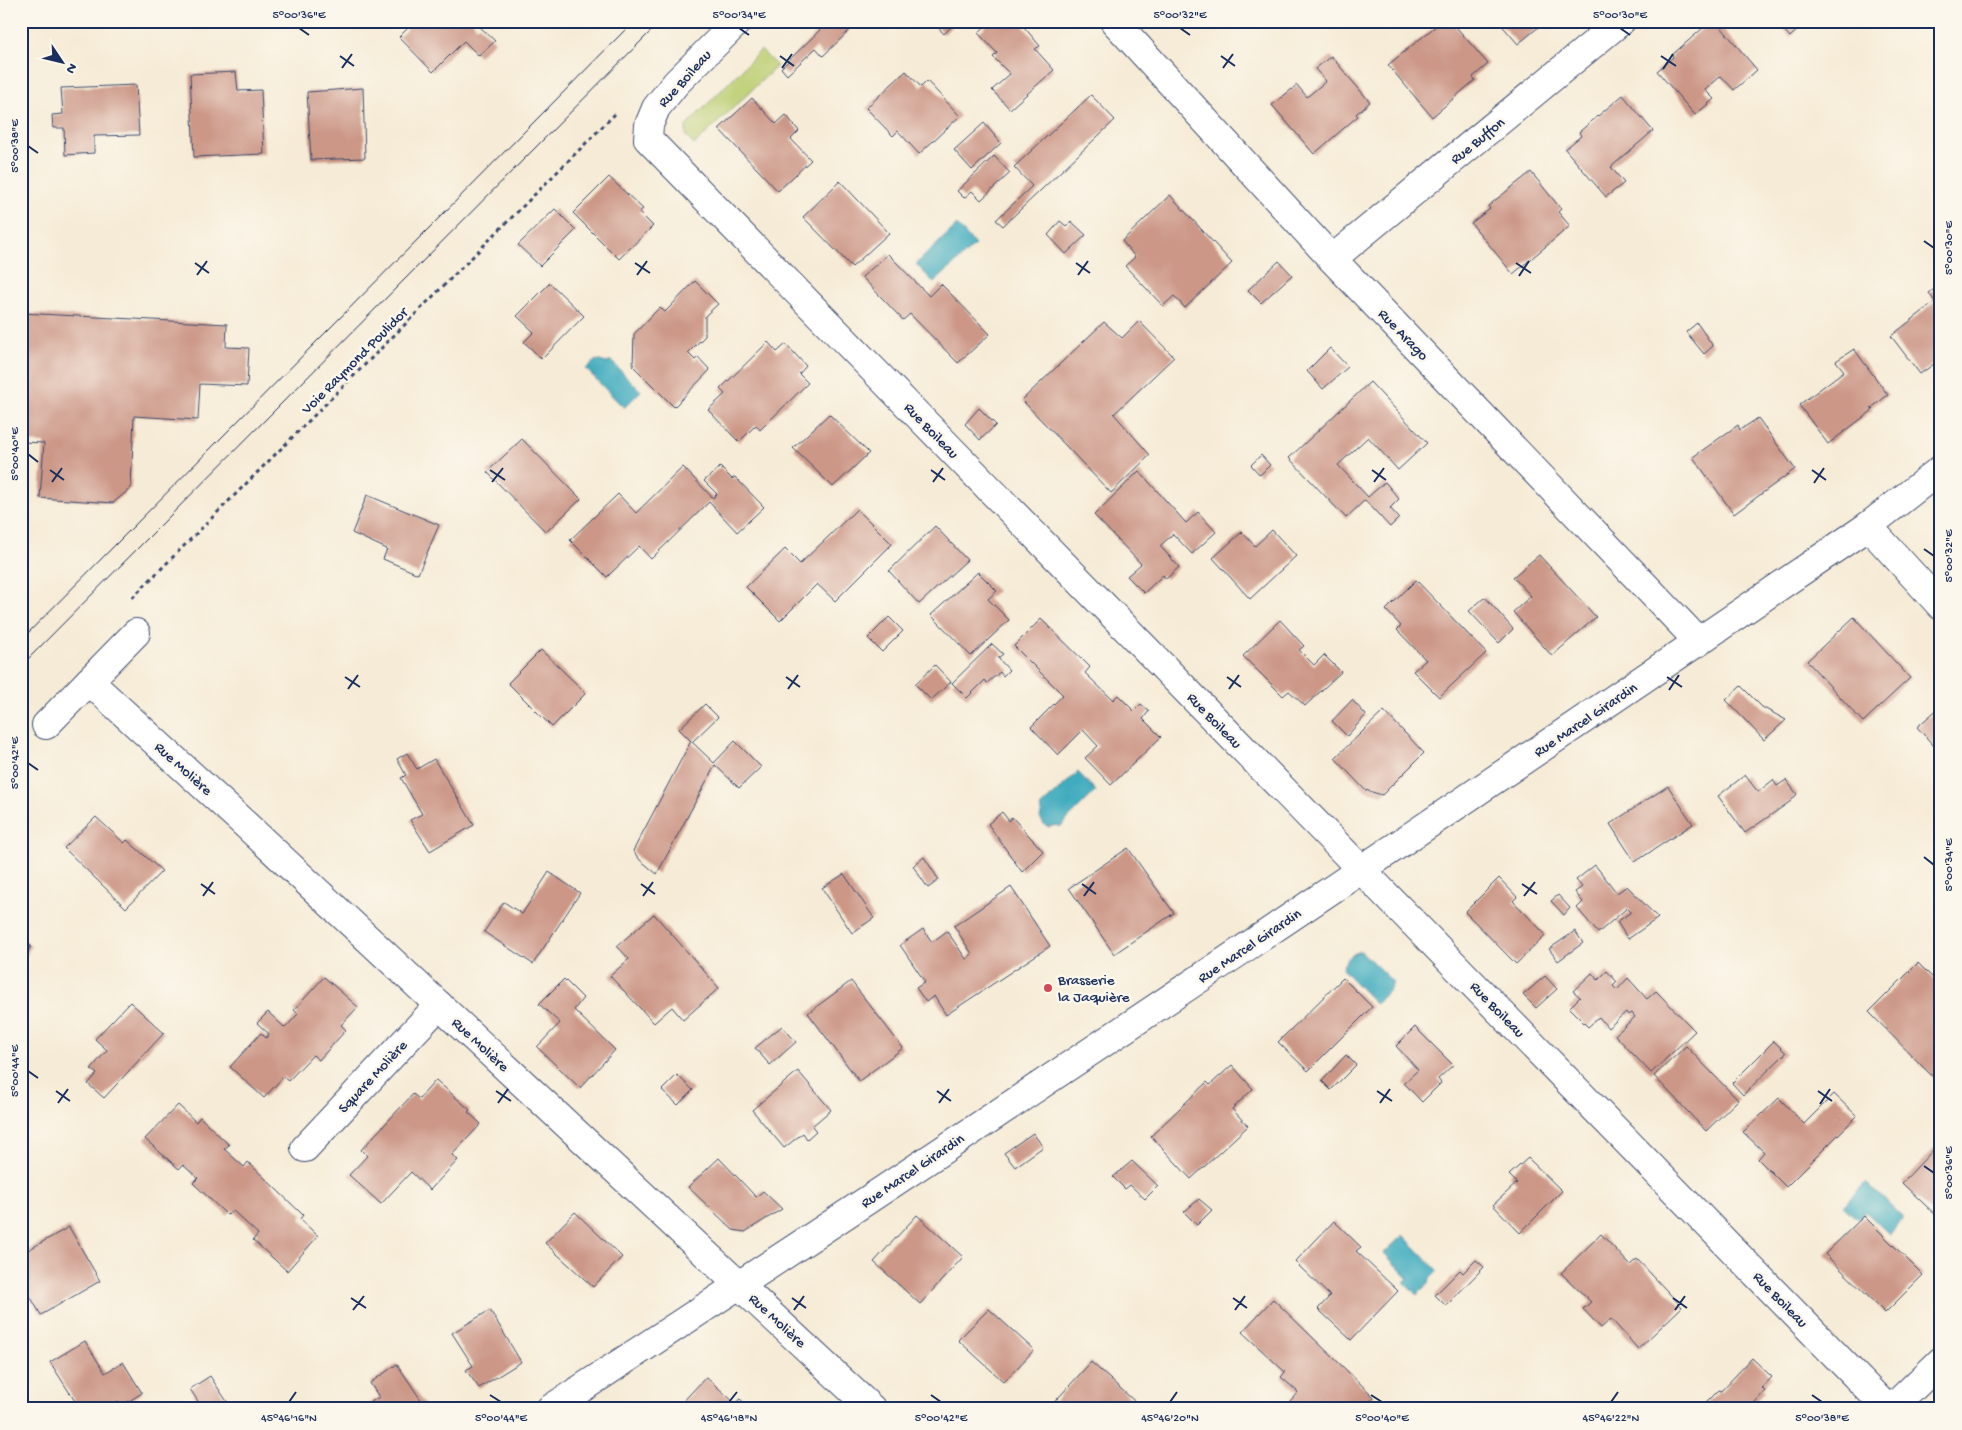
<svg xmlns="http://www.w3.org/2000/svg" width="1962" height="1430" font-family="'Gochi Hand',sans-serif">
	<style>
		.green { fill: #bbce72; stroke: #6b7e68 }
		.water { fill: #3fabbe; stroke: #2d6d8e }
		.building { fill: #cc9787 }
		.lines { fill: none; stroke-linecap: round; stroke-linejoin: round }
		.minor-casing { stroke: #3c4b70; stroke-width: 30 }
		.path { stroke: #3c4b70; stroke-width: 3; stroke-dasharray: 4 4; stroke-linecap: butt }
		.minor { stroke: #fff; stroke-width: 28 }
		.tram { stroke: #1b2f5e; stroke-width: 1 }
		.ticks { fill: none; stroke: #1b2f5e; stroke-width: 2 }
		.poi-dot { fill: #d1495b; stroke: #fbf7ec; stroke-width: 2 }
		.labels { text-anchor: middle; stroke-width: 5; stroke-linejoin: round; paint-order: stroke }
		.street-label { font-size: 15px; fill: #1b2f5e; stroke: #fbf7ec }
		.poi-label { font-size: 15px; fill: #1b2f5e; stroke: #fbf7ec; text-anchor: start }
		.neatline { fill: none; stroke: #1b2f5e; stroke-width: 2 }
		.ticks-label { font-size: 12px; text-anchor: middle; fill: #1b2f5e }
	</style>
	<rect width="100%" height="100%" fill="#fbf7ec"/>
	<filter id="ink" filterUnits="userSpaceOnUse"><feTurbulence type="fractalNoise" baseFrequency=".02" numOctaves="2"/><feDisplacementMap in="SourceGraphic" scale="10" xChannelSelector="R" yChannelSelector="G"/><feConvolveMatrix kernelMatrix="1 2 1 2 8 2 1 2 1" color-interpolation-filters="sRGB"/></filter>
	<filter id="wash" filterUnits="userSpaceOnUse"><feTurbulence type="fractalNoise" baseFrequency=".0096" numOctaves="4" result="noise"/><feDisplacementMap in="SourceGraphic" scale="20" xChannelSelector="R" yChannelSelector="G"/><feGaussianBlur stdDeviation="1.12" result="paint"/><feColorMatrix in="noise" values="0 0 0 0 0 0 0 0 0 0 0 0 0 0 0 0 0 1.4 0 .05"/><feComposite in="paint" operator="in"/></filter>
	<g filter="url(#wash)">
		<rect width="100%" height="100%" fill="#f6ebd6"/>
		<path class="green" d="M761,50L777,66L694,145L686,136V126Z"/>
		<g class="water">
			<path d="M957,225L975,245L934,283L916,264Z"/>
			<path d="M596,360L607,363L610,360L641,391L624,408L586,369Z"/>
			<path d="M1078,772L1096,791L1060,827L1057,825L1049,827L1044,824L1040,818L1042,810L1040,807Z"/>
			<path d="M1361,951L1393,982L1391,988L1376,1004L1342,969C1344,961 1353,952 1361,951Z"/>
			<path d="M1866,1182L1904,1218L1889,1234L1865,1211L1857,1219L1843,1206Z"/>
			<path d="M1403,1235L1438,1271L1429,1280L1430,1282L1417,1295L1404,1282L1408,1278L1384,1253Z"/>
		</g>
		<g id="blocks">
			<g class="building">
				<path d="M415,21H472L477,27L479,26L495,41L479,56L464,41L433,72L399,37Z"/>
				<path d="M829,21H841L850,30L823,56L816,48L787,75L781,68Z"/>
				<path d="M932,21H957L944,34Z"/>
				<path d="M991,21H1019L1040,46L1035,49L1054,70L1010,109L992,90L1010,74L993,57L997,53L978,33Z"/>
				<path d="M1442,21H1451L1488,64L1473,77L1475,80L1432,117L1388,65Z"/>
				<path d="M1498,21H1546L1518,44Z"/>
				<path d="M1711,21H1716L1757,70L1734,90L1721,76L1705,90L1714,99L1695,115L1657,71L1673,57L1672,55Z"/>
				<path d="M1776,21H1803L1805,23L1790,37Z"/>
				<path d="M1331,56L1370,102L1356,114L1358,116L1314,154L1272,105L1297,85L1307,97L1326,81L1315,69Z"/>
				<path d="M906,71L921,87L927,81L960,116L919,154L898,131L893,136L866,108Z"/>
				<path d="M236,72L238,91L261,90L264,154L194,157L190,74Z"/>
				<path d="M136,85L139,135L94,136V153L65,155L64,128H53L52,115L63,114L61,88Z"/>
				<path d="M363,88L365,158L311,160L307,92Z"/>
				<path d="M1091,95L1115,120L1003,226L996,220L1032,186L1014,167Z"/>
				<path d="M1623,95L1653,131L1611,167L1624,183L1606,197L1565,149L1581,136L1579,132Z"/>
				<path d="M752,98L776,124L786,115L799,131L791,139L811,160L778,191L719,129Z"/>
				<path d="M984,123L1001,143L972,170L954,150Z"/>
				<path d="M994,156L1010,173L981,200L972,191L964,198L957,191Z"/>
				<path d="M1531,172L1561,209L1558,212L1570,226L1513,274L1471,223L1490,209L1488,206Z"/>
				<path d="M609,177L643,209L639,212L653,226L619,259L573,213Z"/>
				<path d="M840,181L889,233L852,267L803,217Z"/>
				<path d="M1170,195L1232,263L1185,308L1174,296L1163,306L1125,266L1135,257L1122,241Z"/>
				<path d="M555,209L576,230L540,266L518,245Z"/>
				<path d="M1060,221L1066,226L1071,221L1086,235L1066,254L1048,235Z"/>
				<path d="M888,254L929,296L941,284L990,334L958,363L910,314L903,320L862,277Z"/>
				<path d="M1279,261L1292,275L1261,303L1248,290Z"/>
				<path d="M695,281L718,304L705,316V336L688,353L695,360L698,357L710,370L674,407L633,366L634,334L660,307L665,312Z"/>
				<path d="M550,283L584,316L542,359L524,342L534,332L517,316Z"/>
				<path d="M1941,284V359L1920,374L1891,336L1935,302L1929,293Z"/>
				<path d="M21,313L227,324L226,347L249,348L247,386L200,384L198,420L134,416L131,488L113,503L40,498L44,443L21,442Z"/>
				<path d="M1139,321L1174,357L1114,414L1150,455L1111,493L1022,400L1104,322L1122,338Z"/>
				<path d="M1697,323L1713,346L1704,354L1686,332Z"/>
				<path d="M768,342L777,352L786,344L806,366L799,374L808,383L760,430L756,425L739,442L708,410L725,394L720,389Z"/>
				<path d="M1330,348L1348,367L1323,389L1307,371Z"/>
				<path d="M1854,349L1888,395L1871,408L1873,410L1828,444L1799,405L1844,371L1836,361Z"/>
				<path d="M1370,382L1427,443L1398,470L1368,437L1338,465L1368,497L1385,482L1399,499L1390,508L1399,518L1390,527L1365,500L1346,518L1289,458Z"/>
				<path d="M979,408L996,425L980,440L965,424Z"/>
				<path d="M829,414L869,453L833,487L793,448Z"/>
				<path d="M1758,418L1795,469L1734,514L1693,457L1738,425L1740,430Z"/>
				<path d="M522,439L581,499L546,532L487,472Z"/>
				<path d="M1261,455L1270,465L1260,475L1251,465Z"/>
				<path d="M683,467L713,498L717,494L704,481L720,467L732,479L735,477L764,507L737,532L709,502L651,559L639,546L607,577L570,540L618,494L636,513Z"/>
				<path d="M1139,471L1186,523L1198,512L1216,532L1192,554L1173,534L1160,546L1179,567L1166,579L1163,575L1144,593L1127,576L1141,564L1094,515Z"/>
				<path d="M367,495L439,525L418,574L383,559L387,549L352,533Z"/>
				<path d="M857,509L892,544L835,601L817,584L780,621L746,587L785,549L800,564Z"/>
				<path d="M935,526L967,560L919,604L889,571Z"/>
				<path d="M1272,530L1296,556L1250,599L1213,558L1242,532L1255,546Z"/>
				<path d="M1539,555L1596,617L1552,656L1513,612L1531,596L1513,577Z"/>
				<path d="M978,572L997,591L988,599L1009,620L971,656L931,615Z"/>
				<path d="M1416,580L1486,653L1439,697L1413,671L1426,660L1397,630L1401,626L1386,610Z"/>
				<path d="M1485,597L1513,629L1499,643L1469,611Z"/>
				<path d="M889,617L903,631L882,652L868,638Z"/>
				<path d="M1854,617L1910,678L1863,722L1807,661Z"/>
				<path d="M1041,619L1090,667L1085,673L1113,700L1118,695L1134,711L1141,704L1149,711L1143,719L1161,737L1111,785L1085,758L1098,746L1083,730L1058,755L1031,727L1063,695L1014,646Z"/>
				<path d="M1280,620L1304,646L1299,650L1314,665L1324,655L1341,672L1305,706L1289,691L1283,696L1243,656Z"/>
				<path d="M992,644L1003,654L998,658L1009,670L1003,676L1000,672L987,683L985,680L967,698L952,683Z"/>
				<path d="M541,650L586,693L552,727L508,683Z"/>
				<path d="M935,665L951,682L931,700L915,684Z"/>
				<path d="M1741,686L1762,707L1786,720L1764,740L1726,700Z"/>
				<path d="M1352,700L1366,715L1347,736L1332,721Z"/>
				<path d="M705,704L718,717L692,742L714,763L735,741L761,767L739,788L715,765L657,874L640,860L633,851L691,741L679,729Z"/>
				<path d="M1941,706V754L1917,727Z"/>
				<path d="M1384,711L1424,753L1382,795L1365,790L1335,758Z"/>
				<path d="M407,753L417,769L434,759L474,825L430,851L410,820L422,814L401,778L406,775L397,759Z"/>
				<path d="M1745,775L1758,792L1773,780L1777,786L1786,780L1797,794L1791,801L1745,833L1718,796Z"/>
				<path d="M1668,786L1693,824L1635,862L1610,824Z"/>
				<path d="M1002,812L1009,821L1012,817L1043,851L1022,872L988,824Z"/>
				<path d="M96,817L124,843L127,840L162,871L126,908L64,848Z"/>
				<path d="M1128,848L1174,913L1114,954L1069,888Z"/>
				<path d="M924,857L939,880L928,888L913,866Z"/>
				<path d="M1595,865L1617,893L1627,886L1658,918L1628,939L1617,922L1631,912L1627,908L1598,933L1577,908L1583,902L1575,892L1582,887L1576,880Z"/>
				<path d="M549,872L580,893L533,964L484,932L504,902L522,914Z"/>
				<path d="M844,874L874,918L852,933L822,888Z"/>
				<path d="M1499,878L1517,897L1513,901L1546,935L1516,964L1465,912Z"/>
				<path d="M1011,887L1050,946L946,1015L934,996L926,1002L916,988L925,982L900,945L923,929L932,942L947,931L966,959L972,954L954,926Z"/>
				<path d="M1558,895L1570,908L1564,915L1551,901Z"/>
				<path d="M654,914L719,988L683,1020L672,1007L654,1023L610,976L629,959L617,946Z"/>
				<path d="M1575,931L1583,943L1558,961L1549,949Z"/>
				<path d="M21,937L31,946L21,966Z"/>
				<path d="M1918,963L1939,984L1941,982V1071L1934,1078L1869,1012Z"/>
				<path d="M1607,971L1617,982L1613,986L1617,990L1628,978L1647,999L1656,991L1695,1031L1651,1073L1615,1035L1635,1017L1632,1013L1628,1015L1626,1012L1608,1028L1599,1017L1588,1027L1569,1008L1580,997L1573,991L1592,973L1598,980Z"/>
				<path d="M1545,976L1557,989L1536,1008L1523,995Z"/>
				<path d="M324,977L358,1007L341,1025L346,1030L319,1060L313,1055L288,1081L283,1077L264,1098L230,1067L261,1033L266,1038L269,1034L257,1023L268,1012L285,1028L298,1014L294,1010Z"/>
				<path d="M1343,978L1372,1007L1308,1071L1278,1042Z"/>
				<path d="M564,979L583,998L574,1010L615,1050L580,1088L537,1047L560,1023L539,1004Z"/>
				<path d="M851,981L903,1048L859,1081L808,1013Z"/>
				<path d="M130,1002L164,1033L104,1098L88,1084L97,1074L91,1069L107,1050L95,1039Z"/>
				<path d="M782,1026L796,1042L770,1065L755,1048Z"/>
				<path d="M1415,1027L1453,1065L1438,1079L1441,1083L1422,1102L1404,1083L1418,1070L1396,1046Z"/>
				<path d="M1774,1041L1786,1053L1743,1095L1732,1083Z"/>
				<path d="M1686,1046L1738,1100L1706,1131L1654,1076Z"/>
				<path d="M1346,1055L1356,1065L1331,1090L1322,1081Z"/>
				<path d="M1232,1065L1253,1089L1232,1109L1248,1126L1191,1179L1151,1136L1207,1082L1210,1085Z"/>
				<path d="M798,1071L831,1110L812,1126L816,1131L807,1139L803,1133L784,1148L752,1110Z"/>
				<path d="M677,1075L693,1090L678,1105L662,1090Z"/>
				<path d="M436,1080L470,1110L468,1112L481,1124L452,1155L458,1160L430,1190L411,1172L381,1204L349,1175L367,1156L361,1150L413,1094L419,1099Z"/>
				<path d="M1834,1094L1857,1116L1786,1187L1758,1159L1764,1152L1743,1132L1779,1098L1804,1124Z"/>
				<path d="M178,1105L196,1122L200,1117L229,1145L224,1149L244,1167L248,1162L303,1215L300,1219L318,1236L287,1271L253,1240L258,1234L232,1210L227,1215L193,1183L198,1178L183,1165L179,1169L145,1139Z"/>
				<path d="M1033,1133L1043,1147L1015,1167L1004,1153Z"/>
				<path d="M1936,1147L1941,1152V1220L1902,1183Z"/>
				<path d="M719,1158L756,1197L763,1191L782,1209L745,1232L733,1230L688,1187Z"/>
				<path d="M1528,1158L1562,1191L1520,1233L1493,1205L1517,1183L1509,1175Z"/>
				<path d="M1132,1161L1158,1186L1145,1199L1130,1185L1125,1189L1113,1177Z"/>
				<path d="M1199,1199L1212,1210L1197,1225L1184,1212Z"/>
				<path d="M575,1212L622,1257L593,1287L545,1243Z"/>
				<path d="M917,1215L963,1257L920,1304L874,1262Z"/>
				<path d="M1864,1216L1923,1275L1885,1313L1825,1254Z"/>
				<path d="M1334,1221L1361,1247L1356,1251L1398,1291L1351,1340L1318,1309L1330,1296L1295,1262Z"/>
				<path d="M69,1227L100,1281L41,1315L23,1284L21,1286V1254Z"/>
				<path d="M1601,1234L1630,1265L1637,1259L1682,1307L1638,1349L1611,1319L1601,1328L1583,1309L1591,1302L1561,1273Z"/>
				<path d="M1476,1260L1484,1267L1446,1306L1435,1295L1460,1270L1463,1273Z"/>
				<path d="M1273,1299L1374,1397L1363,1409H1283L1298,1392L1281,1377L1285,1372L1242,1332Z"/>
				<path d="M989,1309L1034,1350L1004,1382L958,1340Z"/>
				<path d="M490,1310L521,1362L479,1388L466,1370L473,1366L452,1333Z"/>
				<path d="M85,1341L105,1373L123,1362L142,1393L121,1406L118,1401L106,1409H80L50,1362Z"/>
				<path d="M1752,1358L1772,1377L1762,1388L1765,1391L1749,1409H1705L1702,1407L1719,1390L1721,1391Z"/>
				<path d="M1091,1362L1141,1407L1139,1409H1048Z"/>
				<path d="M397,1364L427,1409H360L379,1397L370,1383Z"/>
				<path d="M210,1376L230,1406L225,1409H203L190,1389Z"/>
				<path d="M706,1377L735,1403L740,1399L751,1409H676Z"/>
			</g>
		</g>
	</g>
	<g filter="url(#ink)">
		<use href="#blocks" fill-opacity="0" stroke="#3c4b70" stroke-width="1"/>
		<g class="lines">
			<g class="minor-casing">
				<g id="minor">
					<path d="M738,21L676,83L656,108L649,125L648,139L1888,1409"/>
					<path d="M1114,21L1332,259L1699,642"/>
					<path d="M1332,259L1621,21"/>
					<path d="M1868,526L1941,606"/>
					<path d="M89,681L247,826L872,1409"/>
					<path d="M46,725L136,633"/>
					<path d="M305,1148L439,1005"/>
					<path d="M550,1409C993,1120 1431,824 1868,526L1941,469"/>
					<path d="M1891,1409L1941,1361"/>
				</g>
			</g>
			<path class="path" d="M132,598L615,114"/>
			<use href="#minor" class="minor"/>
			<g class="tram">
				<path d="M21,640L634,21"/>
				<path d="M21,666L661,21"/>
			</g>
		</g>
	</g>
	<path class="ticks" d="M299,28L309,35M739,28L749,35M1180,28L1190,35M1620,28L1630,35M340,56L354,66M780,56L794,66M1221,56L1235,66M1661,56L1676,66M342,68L352,54M782,68L792,54M1223,68L1233,54M1663,69L1673,54M28,146L38,153M1924,241L1934,248M195,263L209,273M635,263L650,273M1076,263L1090,273M1516,263L1531,273M197,275L207,261M637,275L647,261M1078,275L1088,261M1519,276L1529,261M28,454L38,462M50,470L64,480M490,470L505,480M931,470L945,480M1372,470L1386,480M1812,470L1826,480M52,482L62,468M492,482L503,468M933,482L943,468M1374,482L1384,468M1814,483L1824,468M1924,549L1934,556M345,677L360,687M786,677L800,687M1227,677L1241,687M1667,677L1682,687M348,689L358,675M788,689L798,675M1229,689L1239,675M1669,690L1679,675M28,763L38,770M1924,857L1934,865M201,884L215,894M641,884L655,894M1082,884L1096,894M1522,884L1537,894M203,896L213,882M643,896L653,882M1084,896L1094,882M1524,896L1535,882M28,1071L38,1078M56,1091L70,1101M496,1091L511,1101M937,1091L951,1101M1377,1091L1392,1101M1818,1091L1832,1101M58,1103L68,1089M498,1103L508,1089M939,1103L949,1089M1380,1103L1390,1089M1820,1104L1830,1089M1924,1166L1934,1173M351,1298L366,1308M792,1298L806,1308M1233,1298L1247,1308M1673,1298L1687,1308M353,1310L364,1296M794,1310L804,1296M1235,1310L1245,1296M1675,1310L1685,1296M490,1395L501,1402M931,1395L941,1402M1371,1395L1382,1402M1812,1395L1822,1402M289,1402L296,1392M729,1402L737,1392M1170,1402L1177,1392M1611,1402L1618,1392"/>
	<circle class="poi-dot" cx="1048" cy="988" r="5"/>
	<g class="labels">
		<g class="street-label">
			<text transform="translate(684 78) rotate(-48)" y="5">Rue Boileau</text>
			<text transform="translate(1477 140) rotate(-39)" y="5">Rue Buffon</text>
			<text transform="translate(1404 334) rotate(46)" y="5">Rue Arago</text>
			<text transform="translate(354 360) rotate(-45)" y="5">Voie Raymond Poulidor</text>
			<text transform="translate(932 430) rotate(46)" y="5">Rue Boileau</text>
			<text transform="translate(1585 719) rotate(-34)" y="5">Rue Marcel Girardin</text>
			<text transform="translate(1215 720) rotate(46)" y="5">Rue Boileau</text>
			<text transform="translate(184 768) rotate(42)" y="5">Rue Molière</text>
			<text transform="translate(1249 945) rotate(-34)" y="5">Rue Marcel Girardin</text>
			<text transform="translate(1498 1009) rotate(46)" y="5">Rue Boileau</text>
			<text transform="translate(481 1044) rotate(43)" y="5">Rue Molière</text>
			<text transform="translate(372 1076) rotate(-47)" y="5">Square Molière</text>
			<text transform="translate(912 1170) rotate(-34)" y="5">Rue Marcel Girardin</text>
			<text transform="translate(1781 1299) rotate(46)" y="5">Rue Boileau</text>
			<text transform="translate(778 1320) rotate(43)" y="5">Rue Molière</text>
		</g>
		<g class="poi-label">
			<text x="1058" y="984">Brasserie<tspan x="1058" dy="17">la Jaquière</tspan></text>
		</g>
	</g>
	<rect width="1962" height="1430" fill="none" stroke="#fbf7ec" stroke-width="55"/>
	<g transform="translate(62 62) rotate(125)" stroke="#fbf7ec" stroke-width="4" paint-order="stroke">
	<path d="M0-4L9 19L0 12L-9 19Z" fill="#1b2f5e"/>
	<text y="-8" font-size="14" font-weight="bold" text-anchor="middle" fill="#1b2f5e">N</text>
	</g>
	<rect x="28" y="28" width="1906" height="1374" class="neatline"/>
	<g class="ticks-label">
		<text x="299" y="18">5°00'36"E</text>
		<text x="739" y="18">5°00'34"E</text>
		<text x="1180" y="18">5°00'32"E</text>
		<text x="1620" y="18">5°00'30"E</text>
		<text transform="translate(14 146) rotate(-90)" y="4">5°00'38"E</text>
		<text transform="translate(1948 248) rotate(-90)" y="4">5°00'30"E</text>
		<text transform="translate(14 454) rotate(-90)" y="4">5°00'40"E</text>
		<text transform="translate(1948 556) rotate(-90)" y="4">5°00'32"E</text>
		<text transform="translate(14 763) rotate(-90)" y="4">5°00'42"E</text>
		<text transform="translate(1948 865) rotate(-90)" y="4">5°00'34"E</text>
		<text transform="translate(14 1071) rotate(-90)" y="4">5°00'44"E</text>
		<text transform="translate(1948 1173) rotate(-90)" y="4">5°00'36"E</text>
		<text x="289" y="1421">45°46'16"N</text>
		<text x="501" y="1421">5°00'44"E</text>
		<text x="729" y="1421">45°46'18"N</text>
		<text x="941" y="1421">5°00'42"E</text>
		<text x="1170" y="1421">45°46'20"N</text>
		<text x="1382" y="1421">5°00'40"E</text>
		<text x="1611" y="1421">45°46'22"N</text>
		<text x="1822" y="1421">5°00'38"E</text>
	</g>
</svg>
